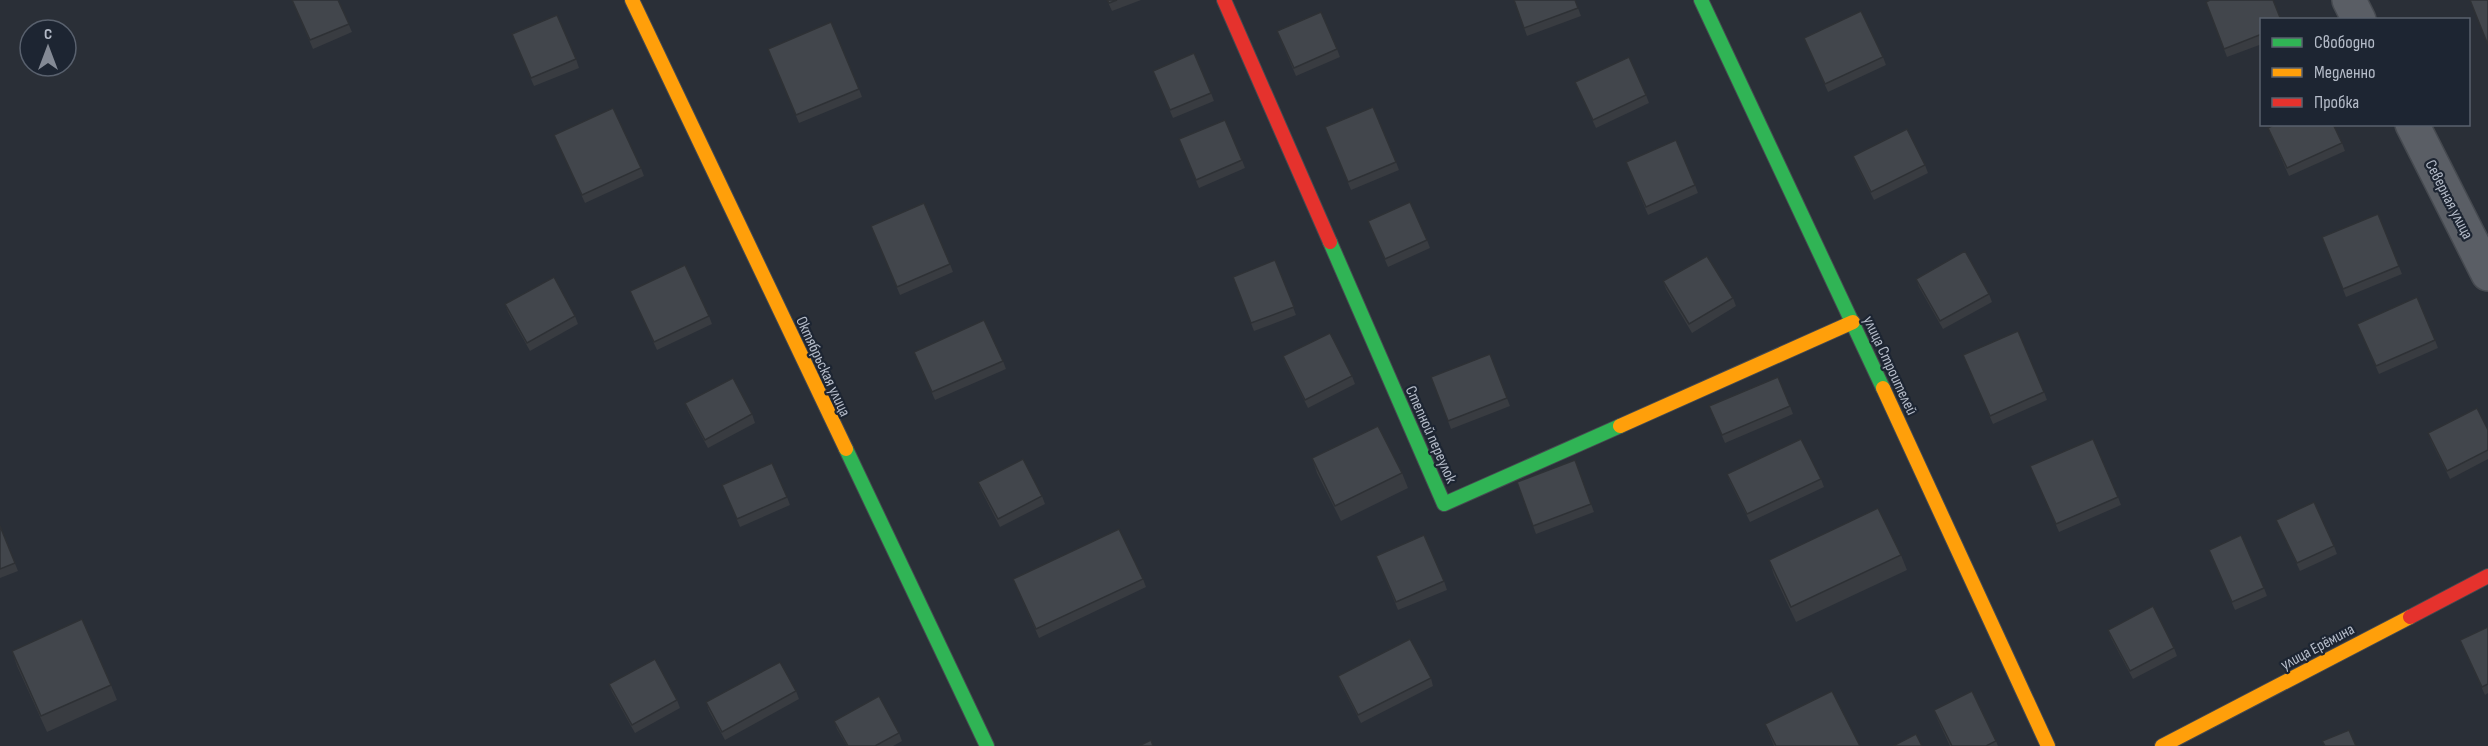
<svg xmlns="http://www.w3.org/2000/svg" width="2488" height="746" font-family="'Sofia Sans Condensed',sans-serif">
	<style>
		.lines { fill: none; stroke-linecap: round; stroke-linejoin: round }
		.street-casing { stroke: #464a50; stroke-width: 36 }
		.fast-casing { stroke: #464a50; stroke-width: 16 }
		.slow-casing { stroke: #464a50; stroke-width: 16 }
		.jam-casing { stroke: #464a50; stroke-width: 16 }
		.street { stroke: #5a5e65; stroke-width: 33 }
		.fast { stroke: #30b455; stroke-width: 14 }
		.slow { stroke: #ff9f0a; stroke-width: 14 }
		.jam { stroke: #e5322d; stroke-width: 14 }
		.wall { fill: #393c41 }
		.building { fill: #42464c; stroke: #2e3135; stroke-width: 1.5 }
		.labels { text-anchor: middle; stroke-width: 4.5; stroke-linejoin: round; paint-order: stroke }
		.street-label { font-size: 16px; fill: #b4bbc8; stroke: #1d2532 }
	</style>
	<rect width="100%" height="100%" fill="#2a2f37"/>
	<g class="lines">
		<g class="street-casing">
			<g id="street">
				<path d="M2349,0L2359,20"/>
				<path d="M2412,124L2488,274"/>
			</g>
		</g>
		<g class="fast-casing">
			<g id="fast">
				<path d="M1701,0L1883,388"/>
				<path d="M1330,242L1444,504L1620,426"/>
				<path d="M846,449L987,746"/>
			</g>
		</g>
		<g class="slow-casing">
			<g id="slow">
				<path d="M632,0L846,449"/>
				<path d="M1883,388L2048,746"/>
				<path d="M1620,426L1853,322"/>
				<path d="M2162,746L2410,617"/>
			</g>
		</g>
		<g class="jam-casing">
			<g id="jam">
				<path d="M1224,0L1330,242"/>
				<path d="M2410,617L2488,576"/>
			</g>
		</g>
		<use href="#street" class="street"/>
		<use href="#fast" class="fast"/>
		<use href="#slow" class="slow"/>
		<use href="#jam" class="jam"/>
	</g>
	<g class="wall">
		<path d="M292,0H338L352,32L313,49Z"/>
		<path d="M1107,0H1141L1112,11Z"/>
		<path d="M1514,0H1575L1581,16L1527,36Z"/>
		<path d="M2206,2L2262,20V44L2227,57Z"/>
		<path d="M1277,31L1337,49L1340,57L1296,76Z"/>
		<path d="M1804,38L1883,57L1886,65L1828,92Z"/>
		<path d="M515,42L576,59L579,68L534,86Z"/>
		<path d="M771,57L859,89L862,97L799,123Z"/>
		<path d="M1156,79L1211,93L1214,101L1173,118Z"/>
		<path d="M1575,82L1646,95L1649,103L1596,128Z"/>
		<path d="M2268,128L2342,143L2345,151L2289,176Z"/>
		<path d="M554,135L641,168L644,176L585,203Z"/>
		<path d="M1328,135L1396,162L1399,170L1351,190Z"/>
		<path d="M1182,147L1242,160L1245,168L1199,188Z"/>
		<path d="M1853,156L1925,165L1928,173L1874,200L1856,164Z"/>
		<path d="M1626,162L1695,185L1698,193L1648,215Z"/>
		<path d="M2378,214L2402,274L2346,297L2322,237Z"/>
		<path d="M1368,221L1427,240L1430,248L1388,267Z"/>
		<path d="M874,234L950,264L953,272L900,295Z"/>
		<path d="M1275,260L1296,315L1254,331L1233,277Z"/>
		<path d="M1916,279L1989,294L1992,302L1943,329L1919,287Z"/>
		<path d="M1663,281L1733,298L1736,306L1692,333L1666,289Z"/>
		<path d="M630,291L709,316L712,324L657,350Z"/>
		<path d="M505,304L575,316L578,324L530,351L508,312Z"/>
		<path d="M2357,324L2435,340L2438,348L2379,374Z"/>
		<path d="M914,352L1003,361L1006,369L935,400Z"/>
		<path d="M1490,354L1510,406L1451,429L1431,377Z"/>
		<path d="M1963,355L2044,392L2047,400L1993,424Z"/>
		<path d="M1283,356L1352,376L1355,384L1308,408L1286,364Z"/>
		<path d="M685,403L752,414L755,423L708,448L688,411Z"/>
		<path d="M1709,406H1790L1793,414L1725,443Z"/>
		<path d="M2488,430V459L2450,479L2431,441L2428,433Z"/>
		<path d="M1312,458L1402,473L1408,488L1341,521L1317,473Z"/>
		<path d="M1575,460L1594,512L1536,534L1517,482Z"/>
		<path d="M2030,466L2118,497L2121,505L2059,532Z"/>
		<path d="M1727,474L1821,479L1824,487L1750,522L1730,482Z"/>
		<path d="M978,482L1042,496L1045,504L1000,527L981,490Z"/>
		<path d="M722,485L787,497L790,505L740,527Z"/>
		<path d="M2276,520L2334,546L2337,554L2300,571Z"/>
		<path d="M0,526L18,571L0,578Z"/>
		<path d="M2209,550L2264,588L2267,596L2235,610Z"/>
		<path d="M1901,555L1907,570L1796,622L1774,575L1769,560Z"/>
		<path d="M1376,556L1444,581L1447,590L1398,610Z"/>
		<path d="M1013,579H1143L1146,587L1039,638Z"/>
		<path d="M2488,627V693L2485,695L2460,640Z"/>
		<path d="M2108,630L2174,648L2177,656L2133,679L2111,638Z"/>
		<path d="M12,651L111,685L117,700L47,732L17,666Z"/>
		<path d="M1338,676L1431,678L1433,686L1361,723L1341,684Z"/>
		<path d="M609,684L677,700L680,708L635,733L612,692Z"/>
		<path d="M796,691L799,699L725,740L709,711L706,702Z"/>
		<path d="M1934,710L1996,741L1998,746H1950L1937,718Z"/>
		<path d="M834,721L899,733L902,741L893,746H847L837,729Z"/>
		<path d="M1765,724L1860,746H1774Z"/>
	</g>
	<g class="building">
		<path d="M292,0H338L349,24L310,40Z"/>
		<path d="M1107,0H1117L1109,3Z"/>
		<path d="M1514,0H1575L1578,8L1524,28Z"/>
		<path d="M2210,0H2273L2281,20H2262V34L2224,49L2206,2Z"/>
		<path d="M2470,0H2488V45Z"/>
		<path d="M1861,11L1883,57L1825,84L1804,38Z"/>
		<path d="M1321,12L1337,49L1294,68L1277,31Z"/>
		<path d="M557,15L576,59L531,78L512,34Z"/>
		<path d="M831,22L859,89L796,115L768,49Z"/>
		<path d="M1194,53L1211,93L1170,110L1153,71Z"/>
		<path d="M1629,57L1646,95L1593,120L1575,82Z"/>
		<path d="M1373,107L1396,162L1348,182L1325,127Z"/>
		<path d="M613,108L641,168L582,195L554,135Z"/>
		<path d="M1225,120L1242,160L1196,180L1179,139Z"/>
		<path d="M2275,124H2333L2342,143L2287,168L2268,128Z"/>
		<path d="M1907,129L1925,165L1871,192L1853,156Z"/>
		<path d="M1676,140L1695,185L1646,207L1626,162Z"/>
		<path d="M1410,202L1427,240L1385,259L1368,221Z"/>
		<path d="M924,203L950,264L897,287L871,226Z"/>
		<path d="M2378,214L2399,266L2343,289L2322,237Z"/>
		<path d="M1965,251L1989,294L1940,321L1916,279Z"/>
		<path d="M1707,256L1733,298L1689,324L1663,281Z"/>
		<path d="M1275,260L1294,307L1251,323L1233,277Z"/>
		<path d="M685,265L709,316L654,342L630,291Z"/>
		<path d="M554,277L575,316L527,343L505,304Z"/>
		<path d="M2417,297L2435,340L2376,366L2357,324Z"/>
		<path d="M984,320L1003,361L932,392L914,352Z"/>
		<path d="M2018,331L2044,392L1990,416L1963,355Z"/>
		<path d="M1330,333L1352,376L1305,400L1283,356Z"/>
		<path d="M1490,354L1507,398L1448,421L1431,377Z"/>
		<path d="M1778,377L1790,406L1722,435L1709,406Z"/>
		<path d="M733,378L752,414L705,440L685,403Z"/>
		<path d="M2477,408L2488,430V450L2447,471L2428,433Z"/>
		<path d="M1378,426L1402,473L1335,506L1312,458Z"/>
		<path d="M1801,439L1821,479L1747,514L1727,474Z"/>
		<path d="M2093,439L2118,497L2056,524L2030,466Z"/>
		<path d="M1023,459L1042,496L998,519L978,482Z"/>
		<path d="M1575,460L1591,504L1533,526L1517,482Z"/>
		<path d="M772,463L787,497L737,519L722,485Z"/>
		<path d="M2314,502L2334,546L2297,563L2276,520Z"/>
		<path d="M1878,508L1901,555L1791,607L1769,560Z"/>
		<path d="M0,526L15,563L0,569Z"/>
		<path d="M1119,529L1143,579L1036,629L1013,579Z"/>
		<path d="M1424,535L1444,581L1396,602L1376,556Z"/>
		<path d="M2241,535L2264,588L2232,602L2209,550Z"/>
		<path d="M2153,606L2174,648L2130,671L2108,630Z"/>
		<path d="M82,619L111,685L41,716L12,651Z"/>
		<path d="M2488,627V684L2482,687L2460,640Z"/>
		<path d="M1410,639L1431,678L1358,715L1338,676Z"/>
		<path d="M655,659L677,700L632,725L609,684Z"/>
		<path d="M780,662L796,691L722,732L706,702Z"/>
		<path d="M1832,691L1860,746H1776L1765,724Z"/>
		<path d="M1972,691L1996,741L1986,746H1952L1934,710Z"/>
		<path d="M879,696L899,733L875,746H848L834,721Z"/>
		<path d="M2349,730L2356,746H2325L2322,741Z"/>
		<path d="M1916,734L1922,746H1893Z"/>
		<path d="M1151,740L1153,746H1139Z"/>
	</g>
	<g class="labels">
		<g class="street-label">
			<text transform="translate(2450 199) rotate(63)" y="6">Северная улица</text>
			<text transform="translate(1891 365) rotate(65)" y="6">улица Строителей</text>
			<text transform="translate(824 366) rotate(65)" y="6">Октябрьская улица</text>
			<text transform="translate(1432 434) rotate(66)" y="6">Степной переулок</text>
			<text transform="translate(2317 646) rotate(-28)" y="6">улица Ерёмина</text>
		</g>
	</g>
	<rect x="2260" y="18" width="210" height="108" fill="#1d2532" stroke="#59616e" stroke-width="1.5"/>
	<rect x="2272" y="38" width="30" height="9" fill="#30b455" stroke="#59616e" stroke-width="1.5"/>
	<text x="2314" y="48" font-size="18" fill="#b4bbc8">Свободно</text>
	<rect x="2272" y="68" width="30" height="9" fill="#ff9f0a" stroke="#59616e" stroke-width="1.5"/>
	<text x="2314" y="78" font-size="18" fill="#b4bbc8">Медленно</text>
	<rect x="2272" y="98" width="30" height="9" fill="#e5322d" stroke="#59616e" stroke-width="1.5"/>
	<text x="2314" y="108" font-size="18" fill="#b4bbc8">Пробка</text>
	<g transform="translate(48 48)"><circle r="28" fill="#1d2532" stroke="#59616e" stroke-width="1.5"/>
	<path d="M0-4.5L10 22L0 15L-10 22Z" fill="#848a95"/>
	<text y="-9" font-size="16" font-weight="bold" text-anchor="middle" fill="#b4bbc8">С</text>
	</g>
</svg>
